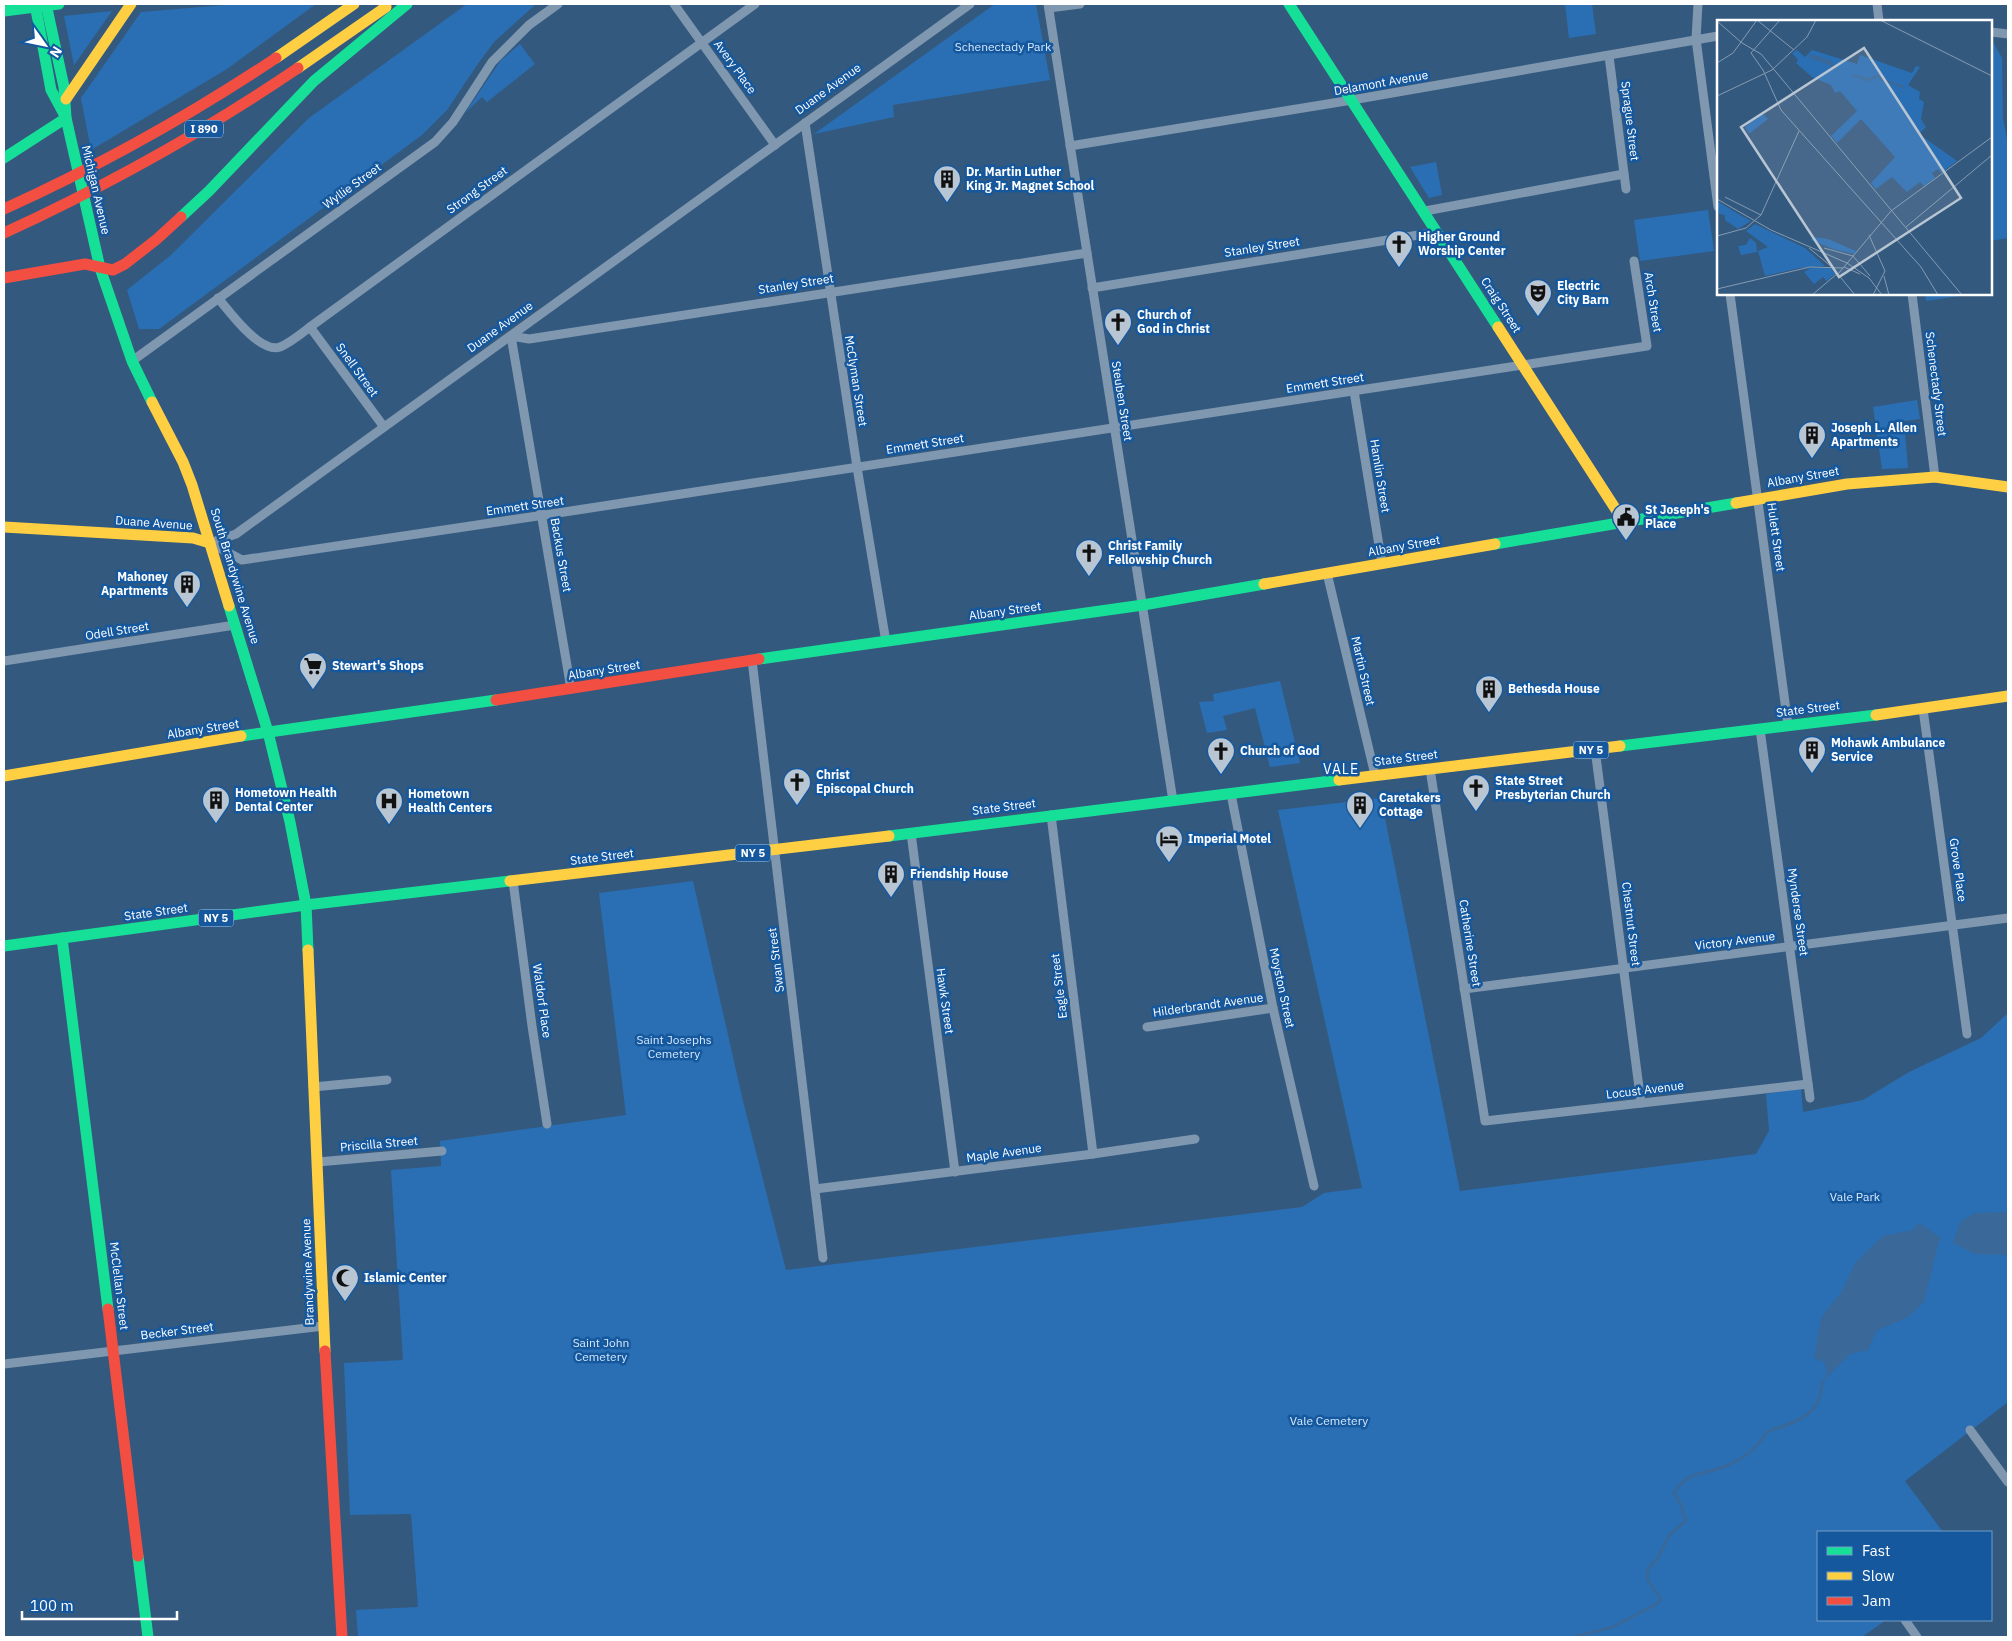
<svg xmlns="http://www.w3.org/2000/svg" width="2012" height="1641" font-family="'IBM Plex Sans',sans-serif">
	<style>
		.green { fill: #2a6fb4 }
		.water { fill: #396899 }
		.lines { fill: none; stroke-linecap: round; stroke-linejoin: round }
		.stream { stroke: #396899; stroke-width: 3 }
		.street { stroke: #7f97af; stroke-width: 9 }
		.fast { stroke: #16e098; stroke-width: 11 }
		.slow { stroke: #ffcf43; stroke-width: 11 }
		.jam { stroke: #f24e42; stroke-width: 11 }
		.labels { text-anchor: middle; stroke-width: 5; stroke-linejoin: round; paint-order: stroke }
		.shield { fill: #15589e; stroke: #b9cde2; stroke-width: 1 }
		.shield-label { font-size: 11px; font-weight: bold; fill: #fff }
		.park-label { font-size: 12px; fill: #d5e9fd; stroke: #15589e }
		.street-label { font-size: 12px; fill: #fff; stroke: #15589e }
		.poi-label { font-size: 12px; font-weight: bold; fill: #fff; stroke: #15589e; text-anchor: start }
		.neighbourhood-label { font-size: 14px; letter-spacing: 1px; fill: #fff; stroke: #15589e }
		.inset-river { fill: none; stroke: #396899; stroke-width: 2.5 }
		.inset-road { fill: none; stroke: #859bb2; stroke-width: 1 }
		.view { fill: #b8c5d2; fill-opacity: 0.15; stroke: #b8c5d2; stroke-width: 2.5 }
		.inset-edge { fill: none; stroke: #fff; stroke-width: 2.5 }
	</style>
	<rect width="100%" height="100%" fill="#34597e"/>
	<g class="green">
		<path d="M237,4H316L227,69L91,150L81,98L141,12Z"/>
		<path d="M467,4H536L494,42L477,65L447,110L422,135L159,329H139L127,290L171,255L309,118Z"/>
		<path d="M995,4H1036L1050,80L893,105L894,117L814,134Z"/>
		<path d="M1565,4H1592L1596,34L1569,38Z"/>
		<path d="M112,11L74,65L64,16Z"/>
		<path d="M1991,42H1993L2002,58L2003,118L2008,145V238L1991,241Z"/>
		<path d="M520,44L535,64L487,102L482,97L465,113L501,60Z"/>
		<path d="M1436,162L1442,195L1429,198L1410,167Z"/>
		<path d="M1708,210L1714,251L1640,261L1634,220Z"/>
		<path d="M1925,294H1972L1926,301Z"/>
		<path d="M1917,400L1920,419L1904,421L1908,468L1882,469L1873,407Z"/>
		<path d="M1280,681L1300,763L1270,767L1255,708L1223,716L1227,730L1207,733L1199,702L1214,701L1213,694Z"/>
		<path d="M1381,798L1460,1191L1756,1154L1769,1131L1766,1094L1801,1088L1803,1112L1863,1100L1909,1072L1981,1038L2008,1013V1402L1905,1481L1943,1532H1818V1620H1886L1862,1637H358L356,1610L418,1607L411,1514L350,1515L344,1363L403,1360L391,1170L441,1166L440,1141L626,1115L599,893L693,881L743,1101L786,1270L1302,1207L1324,1193L1362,1188L1278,810Z"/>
	</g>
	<g class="water">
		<path d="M2008,1212V1255L1975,1254L1953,1243L1960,1222L1975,1213Z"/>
		<path d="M1919,1223L1940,1237L1924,1302L1908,1317L1876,1331L1868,1350L1850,1354L1823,1381L1827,1372L1824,1362L1814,1358L1821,1318L1842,1291L1855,1263L1883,1236L1913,1230Z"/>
	</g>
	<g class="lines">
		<path class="stream" d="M1577,1636L1613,1627L1658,1603L1661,1599L1647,1579L1648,1568L1656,1561L1670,1534L1686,1521L1681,1505L1674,1493C1689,1471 1697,1476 1720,1468C1740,1462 1757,1448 1768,1431C1784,1426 1807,1420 1817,1404C1820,1398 1821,1388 1823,1381"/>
		<g class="street">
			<path d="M674,4L775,145"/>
			<path d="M1048,4L1173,801"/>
			<path d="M1698,4L1696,39L1718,207"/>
			<path d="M1877,4L1879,21"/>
			<path d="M1049,8L1080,4"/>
			<path d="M1991,32L2008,34"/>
			<path d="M1609,56L1626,189"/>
			<path d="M805,123L857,467L886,642"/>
			<path d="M1070,146L1352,100L1718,36"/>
			<path d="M1425,211L1624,174"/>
			<path d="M1092,288L1437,232"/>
			<path d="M1730,294L1788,725"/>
			<path d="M1912,294L1935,477"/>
			<path d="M218,298C229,311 260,354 280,347C290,343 301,334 310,327L755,4"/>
			<path d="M310,327L384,427"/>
			<path d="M132,361L435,142L453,122L492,62L529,25L558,4"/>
			<path d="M1354,391L1382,564"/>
			<path d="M210,543L242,560C711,492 1179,415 1647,346L1634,261"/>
			<path d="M210,543L236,534L970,4"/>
			<path d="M1327,573L1375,775"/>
			<path d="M752,660L823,1258"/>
			<path d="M4,661L235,625"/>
			<path d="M571,689L511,336L529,339L1087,253"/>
			<path d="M1923,709L1967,1034"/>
			<path d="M1760,729L1810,1098"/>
			<path d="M1595,749L1641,1103"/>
			<path d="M1430,769L1485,1121L1808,1084"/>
			<path d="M1231,794L1273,1008L1314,1186"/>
			<path d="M1051,815L1093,1154"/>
			<path d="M911,833L955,1172"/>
			<path d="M513,881L532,1026L547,1124"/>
			<path d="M1464,989L2008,918"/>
			<path d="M1147,1027L1273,1008"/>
			<path d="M313,1087L387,1080"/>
			<path d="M318,1162L442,1151"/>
			<path d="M815,1189L1093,1154L1195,1139"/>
			<path d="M4,1364L324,1326"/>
			<path d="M1970,1430L2008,1482"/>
			<path d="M1905,1620L1917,1637"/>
		</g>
		<g class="fast">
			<path d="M35,4L51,90L65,116"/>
			<path d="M46,4L64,87L66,118L100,268L132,361L152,402"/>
			<path d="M1289,4L1498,327"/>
			<path d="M4,11L59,4"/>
			<path d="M4,158L66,118"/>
			<path d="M181,217L209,191L314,81L407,4"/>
			<path d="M1495,544L1736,503"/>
			<path d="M229,606L268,732L290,822L306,905L308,950"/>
			<path d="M759,659L1143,605L1264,584"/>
			<path d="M241,736L496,700"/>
			<path d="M1620,746L1876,715"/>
			<path d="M889,836L1339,780"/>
			<path d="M62,938L108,1309"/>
			<path d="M4,946L306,905L510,881"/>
			<path d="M138,1556L148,1637"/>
		</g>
		<g class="slow">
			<path d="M276,58L354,4"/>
			<path d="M298,68L386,7"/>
			<path d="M66,99L131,4"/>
			<path d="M1498,327L1624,522"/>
			<path d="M152,402L183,462L192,485L229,606"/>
			<path d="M1736,503L1847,484L1935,477L2008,487"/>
			<path d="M4,527L193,538L210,543"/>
			<path d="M1264,584L1495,544"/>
			<path d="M1876,715L2008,696"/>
			<path d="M4,776L241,736"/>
			<path d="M1339,780L1620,746"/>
			<path d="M510,881L889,836"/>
			<path d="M308,950L325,1351"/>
		</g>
		<g class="jam">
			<path d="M4,209C99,166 189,116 276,58"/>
			<path d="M4,233C106,186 205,131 298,68"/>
			<path d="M4,278L85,264L113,270L125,264L157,239L181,217"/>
			<path d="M496,700L759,659"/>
			<path d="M108,1309L138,1556"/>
			<path d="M325,1351L342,1637"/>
		</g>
	</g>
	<defs>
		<g id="building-pin" transform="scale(1.4375)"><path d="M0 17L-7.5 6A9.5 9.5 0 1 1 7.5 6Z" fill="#b8c5d2" stroke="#15589e"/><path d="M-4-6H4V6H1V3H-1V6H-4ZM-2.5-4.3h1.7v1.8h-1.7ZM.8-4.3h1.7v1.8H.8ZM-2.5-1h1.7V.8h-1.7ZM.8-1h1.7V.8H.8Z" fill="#111"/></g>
		<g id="church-pin" transform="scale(1.4375)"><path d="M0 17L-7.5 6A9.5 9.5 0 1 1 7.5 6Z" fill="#b8c5d2" stroke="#15589e"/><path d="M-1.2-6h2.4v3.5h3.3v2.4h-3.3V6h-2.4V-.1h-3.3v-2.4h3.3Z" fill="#111"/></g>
		<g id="theatre-pin" transform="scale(1.4375)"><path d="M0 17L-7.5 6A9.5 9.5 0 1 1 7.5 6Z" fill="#b8c5d2" stroke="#15589e"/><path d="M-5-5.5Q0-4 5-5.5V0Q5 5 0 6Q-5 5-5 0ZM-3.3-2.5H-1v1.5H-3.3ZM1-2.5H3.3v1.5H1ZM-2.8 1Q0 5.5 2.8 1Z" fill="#111"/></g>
		<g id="civic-pin" transform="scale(1.4375)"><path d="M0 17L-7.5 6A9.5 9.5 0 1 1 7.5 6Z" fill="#b8c5d2" stroke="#15589e"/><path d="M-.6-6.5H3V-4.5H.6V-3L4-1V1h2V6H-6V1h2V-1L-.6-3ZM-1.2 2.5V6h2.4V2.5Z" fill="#111"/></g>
		<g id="supermarket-pin" transform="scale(1.4375)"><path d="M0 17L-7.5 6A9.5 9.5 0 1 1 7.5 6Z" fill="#b8c5d2" stroke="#15589e"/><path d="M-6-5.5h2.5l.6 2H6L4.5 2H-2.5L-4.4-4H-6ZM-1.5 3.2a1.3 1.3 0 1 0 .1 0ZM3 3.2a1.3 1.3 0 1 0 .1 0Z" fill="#111"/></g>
		<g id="hospital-pin" transform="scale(1.4375)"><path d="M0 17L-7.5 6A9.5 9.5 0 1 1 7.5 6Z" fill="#b8c5d2" stroke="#15589e"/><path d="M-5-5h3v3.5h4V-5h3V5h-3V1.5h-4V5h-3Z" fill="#111"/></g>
		<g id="hotel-pin" transform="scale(1.4375)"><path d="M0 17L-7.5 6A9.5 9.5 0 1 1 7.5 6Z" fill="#b8c5d2" stroke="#15589e"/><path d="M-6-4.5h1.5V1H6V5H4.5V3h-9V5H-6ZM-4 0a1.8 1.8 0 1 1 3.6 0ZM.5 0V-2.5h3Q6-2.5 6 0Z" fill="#111"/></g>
		<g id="mosque-pin" transform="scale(1.4375)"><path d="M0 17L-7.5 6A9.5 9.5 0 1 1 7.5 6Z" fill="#b8c5d2" stroke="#15589e"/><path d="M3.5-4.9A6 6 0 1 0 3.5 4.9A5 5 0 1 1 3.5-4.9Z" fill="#111"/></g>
	</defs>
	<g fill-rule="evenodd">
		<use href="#building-pin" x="947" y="179"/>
		<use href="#church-pin" x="1399" y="244"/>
		<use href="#theatre-pin" x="1538" y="293"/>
		<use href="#church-pin" x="1118" y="322"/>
		<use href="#building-pin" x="1812" y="435"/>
		<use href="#civic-pin" x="1626" y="517"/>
		<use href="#church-pin" x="1089" y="553"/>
		<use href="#building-pin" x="187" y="584"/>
		<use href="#supermarket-pin" x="313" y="666"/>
		<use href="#building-pin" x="1489" y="689"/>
		<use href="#building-pin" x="1812" y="750"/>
		<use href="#church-pin" x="1221" y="751"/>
		<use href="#church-pin" x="797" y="782"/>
		<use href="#church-pin" x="1476" y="788"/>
		<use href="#building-pin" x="216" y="800"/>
		<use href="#hospital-pin" x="389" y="801"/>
		<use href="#building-pin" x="1360" y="805"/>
		<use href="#hotel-pin" x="1169" y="839"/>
		<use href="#building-pin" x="891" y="874"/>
		<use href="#mosque-pin" x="345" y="1278"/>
	</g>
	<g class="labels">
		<g class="shield">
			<rect x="185" y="120.5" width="38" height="17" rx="4"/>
			<rect x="1573.5" y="741.5" width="35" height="17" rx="4"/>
			<rect x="735.5" y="844.5" width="35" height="17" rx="4"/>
			<rect x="198.5" y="909.5" width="35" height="17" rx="4"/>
		</g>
		<g class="shield-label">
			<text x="204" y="133">I 890</text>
			<text x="1591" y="754">NY 5</text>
			<text x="753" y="857">NY 5</text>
			<text x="216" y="922">NY 5</text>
		</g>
		<g class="park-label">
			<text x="1003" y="51">Schenectady Park</text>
			<text x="674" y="1044">Saint Josephs<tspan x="674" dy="14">Cemetery</tspan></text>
			<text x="1855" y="1201">Vale Park</text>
			<text x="601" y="1347">Saint John<tspan x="601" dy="14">Cemetery</tspan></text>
			<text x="1329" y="1425">Vale Cemetery</text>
		</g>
		<g class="street-label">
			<text transform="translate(735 67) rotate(54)" y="4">Avery Place</text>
			<text transform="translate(1381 83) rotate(-10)" y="4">Delamont Avenue</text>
			<text transform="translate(828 89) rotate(-36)" y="4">Duane Avenue</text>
			<text transform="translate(1630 121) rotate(83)" y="4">Sprague Street</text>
			<text transform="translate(352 186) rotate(-36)" y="4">Wyllie Street</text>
			<text transform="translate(96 190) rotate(77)" y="4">Michigan Avenue</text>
			<text transform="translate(477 190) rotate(-36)" y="4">Strong Street</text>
			<text transform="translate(1262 247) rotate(-9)" y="4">Stanley Street</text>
			<text transform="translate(796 284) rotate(-9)" y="4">Stanley Street</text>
			<text transform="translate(1653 302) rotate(81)" y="4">Arch Street</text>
			<text transform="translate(1501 305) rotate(57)" y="4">Craig Street</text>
			<text transform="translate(500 327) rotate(-36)" y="4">Duane Avenue</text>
			<text transform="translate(357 370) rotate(54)" y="4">Snell Street</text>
			<text transform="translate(856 381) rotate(81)" y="4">McClyman Street</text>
			<text transform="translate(1325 383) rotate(-9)" y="4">Emmett Street</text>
			<text transform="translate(1936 384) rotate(83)" y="4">Schenectady Street</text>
			<text transform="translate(1122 401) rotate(81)" y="4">Steuben Street</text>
			<text transform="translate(925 444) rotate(-9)" y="4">Emmett Street</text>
			<text transform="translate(1380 476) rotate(81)" y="4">Hamlin Street</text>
			<text transform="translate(1803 477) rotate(-10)" y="4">Albany Street</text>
			<text transform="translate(525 506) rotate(-8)" y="4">Emmett Street</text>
			<text transform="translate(154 523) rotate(4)" y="4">Duane Avenue</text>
			<text transform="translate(1776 537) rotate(82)" y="4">Hulett Street</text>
			<text transform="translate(1404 546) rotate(-10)" y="4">Albany Street</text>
			<text transform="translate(561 555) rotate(80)" y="4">Backus Street</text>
			<text transform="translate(235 576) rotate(73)" y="4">South Brandywine Avenue</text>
			<text transform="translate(1005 611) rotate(-8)" y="4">Albany Street</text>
			<text transform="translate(117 631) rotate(-9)" y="4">Odell Street</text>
			<text transform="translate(604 670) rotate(-9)" y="4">Albany Street</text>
			<text transform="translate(1363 671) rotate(77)" y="4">Martin Street</text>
			<text transform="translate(1808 709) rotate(-7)" y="4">State Street</text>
			<text transform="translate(203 729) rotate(-9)" y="4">Albany Street</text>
			<text transform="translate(1406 758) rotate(-7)" y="4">State Street</text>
			<text transform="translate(1004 807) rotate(-7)" y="4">State Street</text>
			<text transform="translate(602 857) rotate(-7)" y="4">State Street</text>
			<text transform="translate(1958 870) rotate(82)" y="4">Grove Place</text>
			<text transform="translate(156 912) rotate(-8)" y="4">State Street</text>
			<text transform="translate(1798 912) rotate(82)" y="4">Mynderse Street</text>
			<text transform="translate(1631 924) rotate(83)" y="4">Chestnut Street</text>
			<text transform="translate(1735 941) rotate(-7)" y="4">Victory Avenue</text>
			<text transform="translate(1470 943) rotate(81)" y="4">Catherine Street</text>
			<text transform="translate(776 960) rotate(-97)" y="4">Swan Street</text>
			<text transform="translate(1059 986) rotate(-97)" y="4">Eagle Street</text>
			<text transform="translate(1282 988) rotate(78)" y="4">Moyston Street</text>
			<text transform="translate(542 1001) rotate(82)" y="4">Waldorf Place</text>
			<text transform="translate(945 1001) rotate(82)" y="4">Hawk Street</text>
			<text transform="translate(1208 1005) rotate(-8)" y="4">Hilderbrandt Avenue</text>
			<text transform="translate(1645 1090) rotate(-7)" y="4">Locust Avenue</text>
			<text transform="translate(379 1144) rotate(-5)" y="4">Priscilla Street</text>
			<text transform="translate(1004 1153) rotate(-8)" y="4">Maple Avenue</text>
			<text transform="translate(308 1272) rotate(-92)" y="4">Brandywine Avenue</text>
			<text transform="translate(119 1286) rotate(83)" y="4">McClellan Street</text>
			<text transform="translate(177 1331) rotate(-7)" y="4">Becker Street</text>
		</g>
		<g class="poi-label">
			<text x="966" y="176">Dr. Martin Luther<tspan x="966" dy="14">King Jr. Magnet School</tspan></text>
			<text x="1418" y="241">Higher Ground<tspan x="1418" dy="14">Worship Center</tspan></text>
			<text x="1557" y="290">Electric<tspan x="1557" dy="14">City Barn</tspan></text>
			<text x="1137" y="319">Church of<tspan x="1137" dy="14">God in Christ</tspan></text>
			<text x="1831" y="432">Joseph L. Allen<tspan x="1831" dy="14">Apartments</tspan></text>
			<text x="1645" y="514">St Joseph's<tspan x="1645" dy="14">Place</tspan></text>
			<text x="1108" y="550">Christ Family<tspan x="1108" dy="14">Fellowship Church</tspan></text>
			<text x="168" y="581" text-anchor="end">Mahoney<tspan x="168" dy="14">Apartments</tspan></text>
			<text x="332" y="670">Stewart's Shops</text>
			<text x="1508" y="693">Bethesda House</text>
			<text x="1831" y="747">Mohawk Ambulance<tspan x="1831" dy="14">Service</tspan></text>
			<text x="1240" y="755">Church of God</text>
			<text x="816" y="779">Christ<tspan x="816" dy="14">Episcopal Church</tspan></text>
			<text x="1495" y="785">State Street<tspan x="1495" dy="14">Presbyterian Church</tspan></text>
			<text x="235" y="797">Hometown Health<tspan x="235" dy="14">Dental Center</tspan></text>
			<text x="408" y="798">Hometown<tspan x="408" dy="14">Health Centers</tspan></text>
			<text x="1379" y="802">Caretakers<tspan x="1379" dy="14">Cottage</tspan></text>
			<text x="1188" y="843">Imperial Motel</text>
			<text x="910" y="878">Friendship House</text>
			<text x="364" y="1282">Islamic Center</text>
		</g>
		<g class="neighbourhood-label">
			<text x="1341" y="774">VALE</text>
		</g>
	</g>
	<g transform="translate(1717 20)">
		<rect width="275" height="275" fill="#34597e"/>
		<path d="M80,30L88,37L95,30L140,44L143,35L195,53L199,46L203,47L191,65L203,72L202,79L207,82L204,99L209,107L202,114L240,141L224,153L221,149L215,153L218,158L207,166L203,162L190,172L175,157L159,169L154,163L178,137L144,99L120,123L114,116L140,91L123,71L118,73L114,65L95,57L79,43L81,40L75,33ZM41,95H47L51,99L32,114L28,107ZM0,181L18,192L34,201L21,209L8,200V195L2,194ZM38,204L88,228L108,246L83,248L48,256L41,231L51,227L29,211ZM95,217L111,219L139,231L137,234L116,229L94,220ZM33,218L39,223L40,232L24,235L21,226L29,225ZM93,248H114L118,254L110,261L106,257L97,264L87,252Z" fill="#2a6fb4"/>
		<path d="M93,34L115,41L120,52L111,44L92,38Z" fill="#396899"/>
		<path class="inset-river" d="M136,55L151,60L161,56L167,61M169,61L187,67"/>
		<path class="inset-road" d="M40,0L77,30M63,0L34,33L46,50L64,90L204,247L221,275M163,0L275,56M0,1L25,23L44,34L245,275M0,43L16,33L40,0M0,76L55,50L90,17L99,0M8,177L44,195M0,179L54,210L130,243L152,258L165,275M189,207L275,135M152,215L168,251L156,275M0,216L29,208L44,195L82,111M92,228L115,247M107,228L136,236L153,256M115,247L138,275M127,247L143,254M121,254L174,191L275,117M167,256L172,275M0,269L93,247L126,248M95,275L121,253"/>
		<path class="view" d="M147,28L244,178L122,257L24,107Z"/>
		<rect width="275" height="275" class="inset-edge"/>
	</g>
	<rect width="2012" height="1641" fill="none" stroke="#ffffff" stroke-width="10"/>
	<rect x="1817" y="1531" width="175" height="90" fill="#15589e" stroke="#739bc5"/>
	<rect x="1827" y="1547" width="25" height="8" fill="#16e098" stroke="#739bc5"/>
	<text x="1862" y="1556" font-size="15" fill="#ffffff">Fast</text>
	<rect x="1827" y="1572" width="25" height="8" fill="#ffcf43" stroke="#739bc5"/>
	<text x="1862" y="1581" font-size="15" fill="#ffffff">Slow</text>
	<rect x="1827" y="1597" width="25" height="8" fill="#f24e42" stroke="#739bc5"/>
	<text x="1862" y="1606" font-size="15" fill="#ffffff">Jam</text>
	<g transform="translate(45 45) rotate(123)" stroke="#15589e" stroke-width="4" paint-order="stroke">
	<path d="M0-4L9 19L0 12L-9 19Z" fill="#ffffff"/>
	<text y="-8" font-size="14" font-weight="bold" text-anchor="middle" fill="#ffffff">N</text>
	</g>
	<path d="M22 1611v8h155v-8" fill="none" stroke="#ffffff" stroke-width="2.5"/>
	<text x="30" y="1611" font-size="15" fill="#ffffff" stroke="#15589e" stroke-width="4" paint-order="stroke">100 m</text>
</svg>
